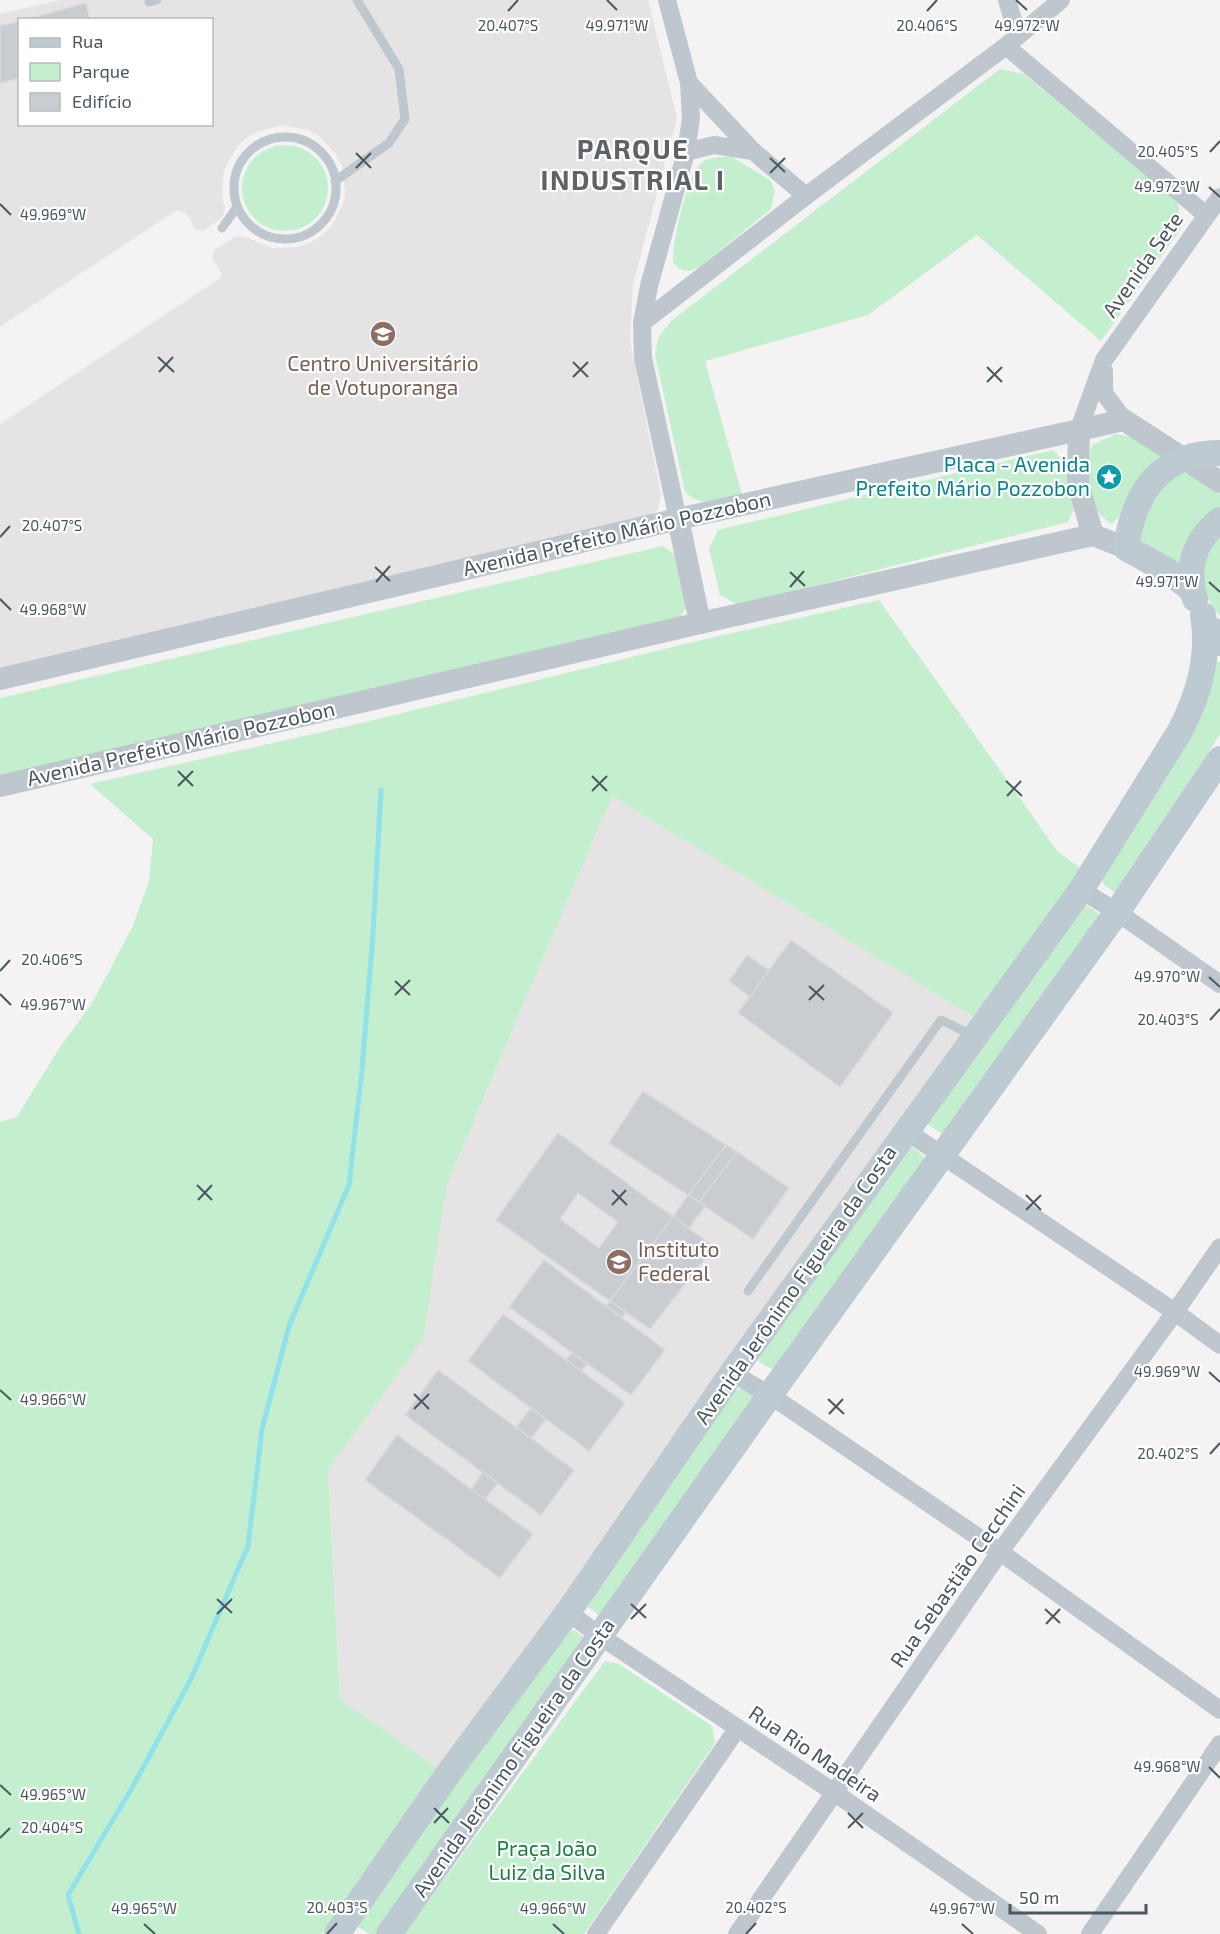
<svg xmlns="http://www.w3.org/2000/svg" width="1220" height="1934" font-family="'Exo 2',sans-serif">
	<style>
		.education { fill: #e5e3e4; fill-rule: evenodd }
		.green { fill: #c3efcf }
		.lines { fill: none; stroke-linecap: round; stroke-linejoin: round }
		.stream { stroke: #91e1eb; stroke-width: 5 }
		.building { fill: #c9cdd1; stroke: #d6d9dd; stroke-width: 1.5; fill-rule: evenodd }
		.service { stroke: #bec7ce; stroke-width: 9 }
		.minor { stroke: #bec7ce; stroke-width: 18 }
		.tertiary { stroke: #bec7ce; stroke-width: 22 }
		.secondary { stroke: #becad2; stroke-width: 26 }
		.ticks { fill: none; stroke: #4a575f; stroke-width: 2 }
		.labels { text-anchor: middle; stroke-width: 4.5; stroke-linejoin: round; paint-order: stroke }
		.street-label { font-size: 21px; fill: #4a575f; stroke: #fff }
		.education-label { font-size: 21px; fill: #785e54; stroke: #fff }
		.culture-label { font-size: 21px; fill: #0d838f; stroke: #fff; text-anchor: end }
		.park-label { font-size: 21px; fill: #1a8143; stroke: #fff }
		.district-label { font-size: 27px; font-weight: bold; letter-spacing: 1.5px; fill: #5e6367; stroke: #fff }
		.ticks-label { font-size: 15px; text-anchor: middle; fill: #4a575f; stroke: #fff; stroke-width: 4.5; stroke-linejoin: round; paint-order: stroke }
	</style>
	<rect width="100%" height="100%" fill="#f4f2f2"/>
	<g class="education">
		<path d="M60,0H648L677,118L633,284L630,340L661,495L657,511L646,519L0,669V424L220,278L221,273L212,258L214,250L237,236L248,238L272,248L298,247L310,243L321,236L331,227L343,204L345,192L342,166L336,154L318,135L307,130L282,125L257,132L246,138L237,147L224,170L222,195L225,208L223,217L203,231L195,229L187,214L177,210L0,327V14ZM20,20H212V124H20Z"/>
		<path d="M612,796L974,1017L557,1607L437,1768L340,1699L328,1470L422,1339L447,1184Z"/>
	</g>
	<g class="green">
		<path d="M1000,69L1024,74L1178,202L1181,229L1101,341L977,235L868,315L705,361L742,495C721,500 702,509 685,492L655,354L658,338L671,321Z"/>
		<circle cx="285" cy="188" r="43"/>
		<path d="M717,157H732L770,180L775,190L771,209L701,266C689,273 681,273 673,262C671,246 687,181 697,168C702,160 709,159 717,157Z"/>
		<path d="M1116,434L1134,437L1163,455L1131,493L1119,516L1112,524C1083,506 1084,475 1092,445Z"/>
		<path d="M1053,450L1071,469L1075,507L1068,522L738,605L720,595L709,549L718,530Z"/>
		<path d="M1184,473L1208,483L1220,494V510L1183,569L1143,543L1136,533L1139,516L1170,476Z"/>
		<path d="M1220,534V616C1194,586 1201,565 1220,534Z"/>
		<path d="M663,546L680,559L689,603L677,622L0,778V698Z"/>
		<path d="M879,600L1058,852L1082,869L974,1017L612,796L447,1184L423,1339L328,1470L340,1699L437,1768L322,1934H0V1122L17,1117L58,1050L91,1005L133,926L149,881L153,839L90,784L357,724L706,639Z"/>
		<path d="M1216,659L1220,663V734L1126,885L1114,892L1104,885L1101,874Z"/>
		<path d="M1088,906L1099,914L1100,926L952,1128L941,1133L927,1124L1077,909Z"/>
		<path d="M913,1147L924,1157L922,1170L773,1370L759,1362L757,1352L900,1153Z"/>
		<path d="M742,1388L753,1395L754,1406L599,1615L588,1607L586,1595L731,1392Z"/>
		<path d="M574,1630L583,1637L377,1934H370L358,1927V1919L563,1632Z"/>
		<path d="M605,1661L619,1664L712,1726L715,1743L584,1934H404Z"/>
	</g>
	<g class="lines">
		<path class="stream" d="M79,1934L68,1895L132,1788L191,1679L248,1546L262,1429L289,1326L349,1185L362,1070L373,934L381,790"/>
	</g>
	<g class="building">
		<path d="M86,3L90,20H25Z"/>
		<path d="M20,21V78L0,83V26Z"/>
		<path d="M791,940L893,1013L840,1087L738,1013Z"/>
		<path d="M747,955L769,970L750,997L729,981Z"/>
		<path d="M643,1091L726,1145L688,1195L609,1143Z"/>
		<path d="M558,1133L673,1217L610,1301L496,1220ZM578,1193L618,1222L599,1248L560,1219Z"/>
		<path d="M726,1145L737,1152L699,1202L688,1195Z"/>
		<path d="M737,1152L789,1188L753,1239L699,1202Z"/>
		<path d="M688,1195L705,1206L689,1228L673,1217Z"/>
		<path d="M673,1217L714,1247L650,1329L610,1301Z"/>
		<path d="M544,1260L665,1350L631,1395L509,1307Z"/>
		<path d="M610,1301L626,1312L622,1318L606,1306Z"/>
		<path d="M503,1314L625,1403L589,1451L468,1361Z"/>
		<path d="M572,1353L587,1364L581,1371L566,1360Z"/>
		<path d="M438,1370L574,1470L541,1515L405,1415Z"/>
		<path d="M531,1408L546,1419L531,1438L516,1427Z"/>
		<path d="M397,1435L533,1534L500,1578L365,1480Z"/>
		<path d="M483,1472L498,1483L485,1499L471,1489Z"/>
	</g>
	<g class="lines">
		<g class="service">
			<path d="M149,2L157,0"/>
			<circle cx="285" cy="188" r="51"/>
			<path d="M335,181L389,143L405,119L399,69L357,0"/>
			<path d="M222,228L237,207"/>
			<path d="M748,1291L941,1020L964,1031L975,1033"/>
		</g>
		<g class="minor">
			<path d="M667,0L689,83L691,118L686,152L649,286L642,323L643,358L678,519"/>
			<path d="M1007,0L1018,36"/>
			<path d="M1006,46L1206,215"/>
			<path d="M689,83L753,151L806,196"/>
			<path d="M686,152L714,145L753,151"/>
			<path d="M642,323L806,196L1006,46L1061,0"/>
			<path d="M1104,371V393L1124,420"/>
			<path d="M1079,429L1104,360L1220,197"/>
			<path d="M1215,627L1217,643L1220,647"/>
			<path d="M1081,890L1117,912L1220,984"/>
			<path d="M906,1131L1175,1312L1220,1345"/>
			<path d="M732,1373L770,1395L1000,1552L1220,1710"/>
			<path d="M568,1612L600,1636L835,1793L1038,1934"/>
			<path d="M596,1934L737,1729"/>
			<path d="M737,1934L1000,1552L1175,1312L1220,1247"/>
			<path d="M1090,1934L1220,1744"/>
		</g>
		<g class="tertiary">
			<path d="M1079,429L1078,484L1093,535"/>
			<path d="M678,519L700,623"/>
			<path d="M0,679L678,519L1124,420L1220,482"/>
			<path d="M0,786L700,623L1093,535L1126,548"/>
		</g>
		<g class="secondary">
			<path d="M1192,590L1168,571L1126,548C1134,492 1160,453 1220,453"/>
			<path d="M1195,599C1185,568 1195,540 1220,520"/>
			<path d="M337,1934L448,1774L568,1612L732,1373L1081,890L1180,731C1199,694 1210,657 1203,615"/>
			<path d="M389,1934L770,1395L1117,912L1220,759"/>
		</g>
	</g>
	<path class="ticks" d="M607,0L617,10M1016,0L1027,10M508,11L518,0M927,11L937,0M1210,152L1220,141M356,153L371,168M770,158L785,172M356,168L371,153M770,173L785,158M1209,187L1220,197M0,204L11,215M158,357L174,372M573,362L588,377M987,367L1002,382M159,372L173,357M573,377L588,362M987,382L1002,367M0,537L10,526M375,567L390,581M790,572L805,586M376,582L390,566M1209,582L1220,592M790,587L804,571M0,599L11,610M178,771L193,786M592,776L607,791M1006,781L1022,796M178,786L193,771M592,791L607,776M1007,796L1021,781M0,971L10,960M1209,977L1220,987M395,981L410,995M809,986L824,1000M0,994L11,1005M395,995L410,980M809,1000L824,985M1210,1020L1220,1009M197,1185L212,1200M612,1190L627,1205M1026,1195L1041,1210M198,1200L212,1185M612,1205L626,1190M1026,1210L1041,1195M1209,1372L1220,1382M0,1390L11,1400M414,1394L429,1409M828,1399L844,1414M414,1409L429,1394M829,1414L843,1399M1210,1454L1220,1443M217,1599L232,1613M631,1604L646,1618M1045,1609L1060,1623M217,1614L232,1599M631,1619L646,1604M1046,1624L1060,1609M1209,1767L1220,1778M0,1785L11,1795M434,1808L449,1823M848,1813L863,1828M434,1823L448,1808M848,1828L863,1813M0,1838L10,1828M144,1924L155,1934M553,1924L564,1934M962,1924L973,1934M327,1934L337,1923M746,1934L756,1923"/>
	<defs>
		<g id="university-disc" transform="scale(1.35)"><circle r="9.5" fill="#8d6e63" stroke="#fff"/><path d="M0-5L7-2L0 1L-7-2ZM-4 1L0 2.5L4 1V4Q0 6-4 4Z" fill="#fff"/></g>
		<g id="sight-disc" transform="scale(1.35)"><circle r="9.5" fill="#0f9aa8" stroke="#fff"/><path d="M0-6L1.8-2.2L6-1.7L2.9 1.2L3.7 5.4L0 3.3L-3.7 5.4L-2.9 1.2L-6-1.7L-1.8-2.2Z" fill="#fff"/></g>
	</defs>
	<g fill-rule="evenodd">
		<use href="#university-disc" x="383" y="334"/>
		<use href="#sight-disc" x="1109" y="477"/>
		<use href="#university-disc" x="619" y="1262"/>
	</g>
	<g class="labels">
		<g class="street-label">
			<text transform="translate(1143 265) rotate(-55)" y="7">Avenida Sete</text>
			<text transform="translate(617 534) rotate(-13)" y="7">Avenida Prefeito Mário Pozzobon</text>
			<text transform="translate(181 744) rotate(-13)" y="7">Avenida Prefeito Mário Pozzobon</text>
			<text transform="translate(796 1285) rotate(-55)" y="7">Avenida Jerônimo Figueira da Costa</text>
			<text transform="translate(958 1576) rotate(-55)" y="7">Rua Sebastião Cecchini</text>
			<text transform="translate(815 1754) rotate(34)" y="7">Rua Rio Madeira</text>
			<text transform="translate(514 1758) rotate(-55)" y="7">Avenida Jerônimo Figueira da Costa</text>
		</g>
		<g class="education-label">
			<text x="383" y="371">Centro Universitário<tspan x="383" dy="24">de Votuporanga</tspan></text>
			<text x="638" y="1257" text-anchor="start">Instituto<tspan x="638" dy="24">Federal</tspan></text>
		</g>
		<g class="culture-label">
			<text x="1090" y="472">Placa - Avenida<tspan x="1090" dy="24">Prefeito Mário Pozzobon</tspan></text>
		</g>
		<g class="park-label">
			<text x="547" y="1856">Praça João<tspan x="547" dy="24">Luiz da Silva</tspan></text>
		</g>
		<g class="district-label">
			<text x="633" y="159">PARQUE<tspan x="633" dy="31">INDUSTRIAL I</tspan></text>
		</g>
	</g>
	<g class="ticks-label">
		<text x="1027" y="31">49.972°W</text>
		<text x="617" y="31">49.971°W</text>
		<text x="508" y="31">20.407°S</text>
		<text x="927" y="31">20.406°S</text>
		<text x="1168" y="157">20.405°S</text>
		<text x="1167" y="192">49.972°W</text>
		<text x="53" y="220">49.969°W</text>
		<text x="52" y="531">20.407°S</text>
		<text x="1167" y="587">49.971°W</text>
		<text x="53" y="615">49.968°W</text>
		<text x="52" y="965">20.406°S</text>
		<text x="1167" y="982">49.970°W</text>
		<text x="53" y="1010">49.967°W</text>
		<text x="1168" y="1025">20.403°S</text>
		<text x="1167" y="1377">49.969°W</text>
		<text x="53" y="1405">49.966°W</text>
		<text x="1168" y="1459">20.402°S</text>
		<text x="1167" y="1772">49.968°W</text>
		<text x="53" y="1800">49.965°W</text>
		<text x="52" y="1833">20.404°S</text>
		<text x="337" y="1913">20.403°S</text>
		<text x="756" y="1913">20.402°S</text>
		<text x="144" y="1914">49.965°W</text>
		<text x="553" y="1914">49.966°W</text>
		<text x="962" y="1914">49.967°W</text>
	</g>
	<rect x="18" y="18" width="195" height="108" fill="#ffffff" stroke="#b7bcbf" stroke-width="1.5"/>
	<rect x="30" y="38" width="30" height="9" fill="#becad2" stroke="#b7bcbf" stroke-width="1.5"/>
	<text x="72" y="48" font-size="18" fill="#4a575f">Rua</text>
	<rect x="30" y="63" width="30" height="18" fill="#c3efcf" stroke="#b7bcbf" stroke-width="1.5"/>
	<text x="72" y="78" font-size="18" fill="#4a575f">Parque</text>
	<rect x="30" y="93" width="30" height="18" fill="#c9cdd1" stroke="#b7bcbf" stroke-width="1.5"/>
	<text x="72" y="108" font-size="18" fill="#4a575f">Edifício</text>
	<path d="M1010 1904v9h136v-9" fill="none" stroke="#4a575f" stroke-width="3"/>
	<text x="1019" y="1904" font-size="18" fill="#4a575f" stroke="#ffffff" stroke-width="4.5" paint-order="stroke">50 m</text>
</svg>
